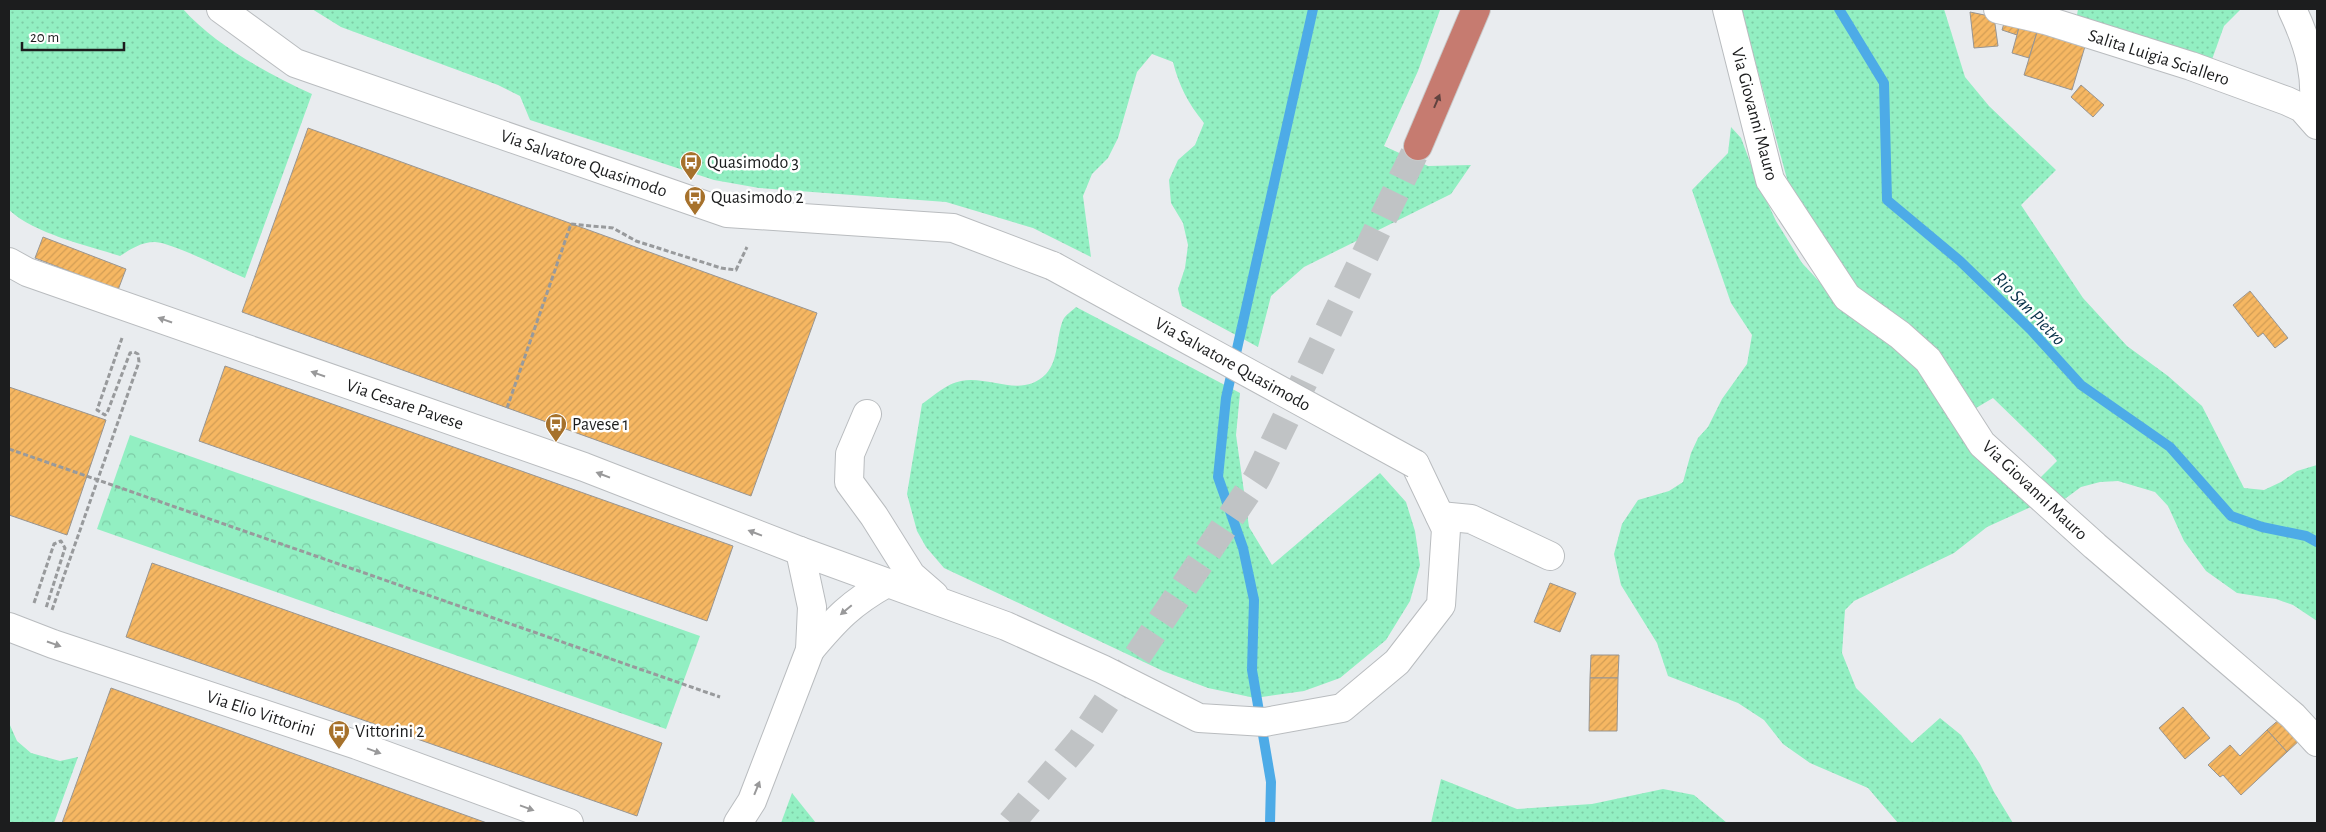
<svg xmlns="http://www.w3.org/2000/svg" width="2326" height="832" font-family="'Alegreya Sans',sans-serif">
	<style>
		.grass { fill: url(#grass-dots) }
		.forest { fill: url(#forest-crowns) }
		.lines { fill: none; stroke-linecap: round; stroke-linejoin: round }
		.stream { stroke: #4dabe7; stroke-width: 10 }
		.building { fill: url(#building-hatch); stroke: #989592 }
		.highway-tunnel { stroke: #c0c3c5; stroke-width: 28; stroke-dasharray: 28 14; stroke-linecap: butt }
		.minor-casing { stroke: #b9bcbf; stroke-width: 30 }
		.highway-casing { stroke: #c9c9c9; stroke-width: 30 }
		.path { stroke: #989a9c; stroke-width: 3; stroke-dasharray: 5 2.5; stroke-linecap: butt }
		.minor { stroke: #fff; stroke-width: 28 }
		.highway { stroke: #c67b70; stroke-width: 28 }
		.minor-bridge-casing { stroke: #b9bcbf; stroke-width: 30; stroke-linecap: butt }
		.minor-bridge { stroke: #fff; stroke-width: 28 }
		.oneway { fill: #60433f }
		.oneway2 { fill: #99999a }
		.labels { text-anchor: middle; stroke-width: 5; stroke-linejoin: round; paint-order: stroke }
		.street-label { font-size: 18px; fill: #1c1d1e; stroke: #fff }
		.poi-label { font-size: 18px; fill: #1c1d1e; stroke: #fff; text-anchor: start }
		.water-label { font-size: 19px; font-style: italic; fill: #073149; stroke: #fff }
	</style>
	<defs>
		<pattern id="grass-dots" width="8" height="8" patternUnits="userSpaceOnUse" patternTransform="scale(1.25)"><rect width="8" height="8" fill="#92efc2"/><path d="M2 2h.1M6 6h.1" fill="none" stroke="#7dcca6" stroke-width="1.8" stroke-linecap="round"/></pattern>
		<pattern id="forest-crowns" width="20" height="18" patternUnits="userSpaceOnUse" patternTransform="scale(1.25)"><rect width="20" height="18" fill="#92efc2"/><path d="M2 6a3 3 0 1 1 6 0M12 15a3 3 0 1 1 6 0" fill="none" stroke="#7dcca6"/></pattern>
		<pattern id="building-hatch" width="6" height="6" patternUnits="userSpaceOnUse" patternTransform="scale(1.25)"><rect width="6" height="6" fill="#f6b762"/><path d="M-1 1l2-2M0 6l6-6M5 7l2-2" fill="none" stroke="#d29d55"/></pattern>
	</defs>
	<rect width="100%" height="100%" fill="#e9ecef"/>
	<g class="grass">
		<path d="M9,9H183C215,45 268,74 312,94L245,278C225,270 173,243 155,242C141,242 131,249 120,256C86,245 35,234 9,210Z"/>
		<path d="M312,9H1438L1440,10L1418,71L1384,146L1428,166L1471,165L1451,194L1304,267L1271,296L1258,347L1182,306L1178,289L1185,268L1188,245L1183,223L1171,203L1169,180L1178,160L1195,145L1204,123C1188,103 1179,86 1173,62L1152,54L1137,72L1118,138L1108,158L1092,174L1083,196L1091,257L1033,228L946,202L759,188L714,180L530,120L520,96L498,85L341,27Z"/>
		<path d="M1741,9H1944L1965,77L1989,106L2056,170L2021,205L2083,298L2127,346L2168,376L2202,406L2244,488L2264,490L2281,482L2297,471L2317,465V621L2293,605L2276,599L2237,593L2206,571L2184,541L2168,506L2155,492L2118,481L2100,482L2081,487L2062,501L2039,479L2057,461L2054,457L1993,398L1976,408L1942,355L1910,327L1838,273L1790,190Z"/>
		<path d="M2078,9H2241L2224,26L2210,65L2076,21Z"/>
		<path d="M1731,127L1741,138L1756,178L1776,221L1802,263L1827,290L1896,343L2033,506L1987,527L1954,553L1854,601L1845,610L1842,653L1856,688L1912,743L1940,718L1961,735L1980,764L1994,792L2013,823H1898L1868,788L1810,763L1783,744L1764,720L1738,703L1668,676L1657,643L1621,585L1614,554L1622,524L1638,500L1669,491L1683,482L1691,453L1698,438L1708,427L1722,399L1747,364L1752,335L1731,303L1692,190L1728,153Z"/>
		<path d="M1076,307L1240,393L1236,435L1249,527L1272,565L1380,473L1406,502L1415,531L1420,565L1410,601L1386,640L1340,678L1304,691L1255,698L1208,688L1163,671L944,568L926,547L917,531L907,494L922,404C935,395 946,384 961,381C989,375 1022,399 1046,374C1059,360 1056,337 1063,320C1065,315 1072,311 1076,307Z"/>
		<path d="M9,723L17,741L31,753L60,761L78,757L54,823H9Z"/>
		<path d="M1441,779L1517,809L1592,804L1663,789L1694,795L1727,823H1431Z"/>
		<path d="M792,793L816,823H781Z"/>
	</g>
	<path class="forest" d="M130,435L700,636L666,729L97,529Z"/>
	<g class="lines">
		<g class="stream">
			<path d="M1839,9L1884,83L1887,200L1960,261L2031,330L2081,385L2170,447L2231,516L2262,527L2306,536L2317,542"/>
			<path d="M1270,823L1271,782L1252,670L1254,600L1243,548L1218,477L1226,398L1313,9"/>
		</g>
	</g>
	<g class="building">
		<path d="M1970,12L1994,17L1998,46L1974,48Z"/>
		<path d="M2005,20L2020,24L2017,35L2002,30Z"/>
		<path d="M2020,24L2038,29L2029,58L2012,53Z"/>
		<path d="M2038,29L2086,43L2072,90L2024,75Z"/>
		<path d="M2081,85L2104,105L2093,117L2071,97Z"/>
		<path d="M308,128L817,313L751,496L242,312Z"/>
		<path d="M43,237L126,269L118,290L35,258Z"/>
		<path d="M2250,291L2288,338L2275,348L2263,333L2258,337L2233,305Z"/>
		<path d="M225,366L733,546L707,621L199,441Z"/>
		<path d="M9,387L106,420L67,535L9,515Z"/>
		<path d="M152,563L662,743L637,816L126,637Z"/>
		<path d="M1550,583L1576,593L1560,632L1534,622Z"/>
		<path d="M1591,655H1619L1618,678H1590Z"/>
		<path d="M1590,678H1618L1617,731H1589Z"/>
		<path d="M111,688L373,782L487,823H62Z"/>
		<path d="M2183,707L2210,738L2185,759L2159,728Z"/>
		<path d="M2282,717L2302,738L2287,752L2267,730Z"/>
		<path d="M2267,730L2287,752L2241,795L2223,775L2220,777L2208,765L2230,745L2240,756Z"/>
	</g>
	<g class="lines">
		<path class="highway-tunnel" d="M1011,823L1081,740L1257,478L1418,146"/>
		<g class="minor-casing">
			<g id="minor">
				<path d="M221,9L295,63L727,213L953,228L1053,266"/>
				<path d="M1727,9L1770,180L1847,297L1900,335L1928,360L1982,444L2095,546L2293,716L2317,742"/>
				<path d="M1998,9L2045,20L2191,66L2287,101L2302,108L2317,125"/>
				<path d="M2292,9C2310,47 2318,77 2313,119"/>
				<path d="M9,262L27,272L584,467L800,551L1006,626L1102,669L1199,718L1265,722L1342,708L1397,662L1441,605L1446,529L1415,464"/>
				<path d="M867,414L850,454L849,482L874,516L911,575L934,595"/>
				<path d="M1440,516L1471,519L1550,556"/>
				<path d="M9,627L53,644L357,745L569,823"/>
				<path d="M810,650C836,619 851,603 887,583"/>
				<path d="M738,823L752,801L810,650L812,607L800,551"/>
			</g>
		</g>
		<g class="highway-casing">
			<path id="highway" d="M1418,146L1476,9"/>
		</g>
		<g class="path">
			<path d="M507,408L571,224L613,228L636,241L721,268L736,270L747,247"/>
			<path d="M9,449L720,697"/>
			<path d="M34,603L54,544L61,541L65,548L46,608"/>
			<path d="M52,610L139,362L138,354L134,352L130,353L107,413L105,415L97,410L122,338"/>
		</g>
		<use href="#minor" class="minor"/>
		<use href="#highway" class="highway"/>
		<g class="minor-bridge-casing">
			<path id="minor-bridge" d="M1053,266L1415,464"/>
		</g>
		<use href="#minor-bridge" class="minor-bridge"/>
	</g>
	<defs><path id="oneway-solid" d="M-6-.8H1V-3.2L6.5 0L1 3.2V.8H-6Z" transform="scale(1.25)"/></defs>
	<use class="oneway" href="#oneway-solid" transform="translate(1437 101) rotate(-67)"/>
	<g class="oneway2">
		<use href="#oneway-solid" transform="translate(165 320) rotate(-161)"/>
		<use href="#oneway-solid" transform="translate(318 374) rotate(-161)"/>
		<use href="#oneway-solid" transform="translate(603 475) rotate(-159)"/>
		<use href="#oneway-solid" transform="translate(755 533) rotate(-159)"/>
		<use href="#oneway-solid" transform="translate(846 610) rotate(140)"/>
		<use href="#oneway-solid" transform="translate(54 644) rotate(19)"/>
		<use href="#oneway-solid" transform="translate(374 751) rotate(20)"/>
		<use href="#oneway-solid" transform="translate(757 788) rotate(-68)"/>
		<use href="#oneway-solid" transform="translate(527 808) rotate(20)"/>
	</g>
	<defs>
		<g id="bus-pin" transform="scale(1.125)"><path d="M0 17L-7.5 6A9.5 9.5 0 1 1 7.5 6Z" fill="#a6712b" stroke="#fff"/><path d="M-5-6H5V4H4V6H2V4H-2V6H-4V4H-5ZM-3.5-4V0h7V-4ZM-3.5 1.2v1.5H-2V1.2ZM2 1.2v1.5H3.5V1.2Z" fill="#fff"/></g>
	</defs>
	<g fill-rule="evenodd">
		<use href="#bus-pin" x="691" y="162"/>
		<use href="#bus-pin" x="695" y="197"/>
		<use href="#bus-pin" x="556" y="424"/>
		<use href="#bus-pin" x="339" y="731"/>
	</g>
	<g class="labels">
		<g class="street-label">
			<text transform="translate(2159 57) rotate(18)" y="6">Salita Luigia Sciallero</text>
			<text transform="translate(1755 114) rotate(75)" y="6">Via Giovanni Mauro</text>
			<text transform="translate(584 163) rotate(19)" y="6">Via Salvatore Quasimodo</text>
			<text transform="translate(1233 364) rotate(29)" y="6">Via Salvatore Quasimodo</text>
			<text transform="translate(405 404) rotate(19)" y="6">Via Cesare Pavese</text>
			<text transform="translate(2035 490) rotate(43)" y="6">Via Giovanni Mauro</text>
			<text transform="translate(261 713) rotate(18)" y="6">Via Elio Vittorini</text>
		</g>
		<g class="poi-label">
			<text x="707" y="168">Quasimodo 3</text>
			<text x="711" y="203">Quasimodo 2</text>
			<text x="572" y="430">Pavese 1</text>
			<text x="355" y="737">Vittorini 2</text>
		</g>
		<g class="water-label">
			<text transform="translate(2030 308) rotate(46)" y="7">Rio San Pietro</text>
		</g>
	</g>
	<rect width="2326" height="832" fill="none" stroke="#1c1d1e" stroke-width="20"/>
	<path d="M22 42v8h102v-8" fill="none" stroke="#1c1d1e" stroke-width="2.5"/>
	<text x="30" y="42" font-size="15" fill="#1c1d1e" stroke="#ffffff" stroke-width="4" paint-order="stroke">20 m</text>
</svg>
